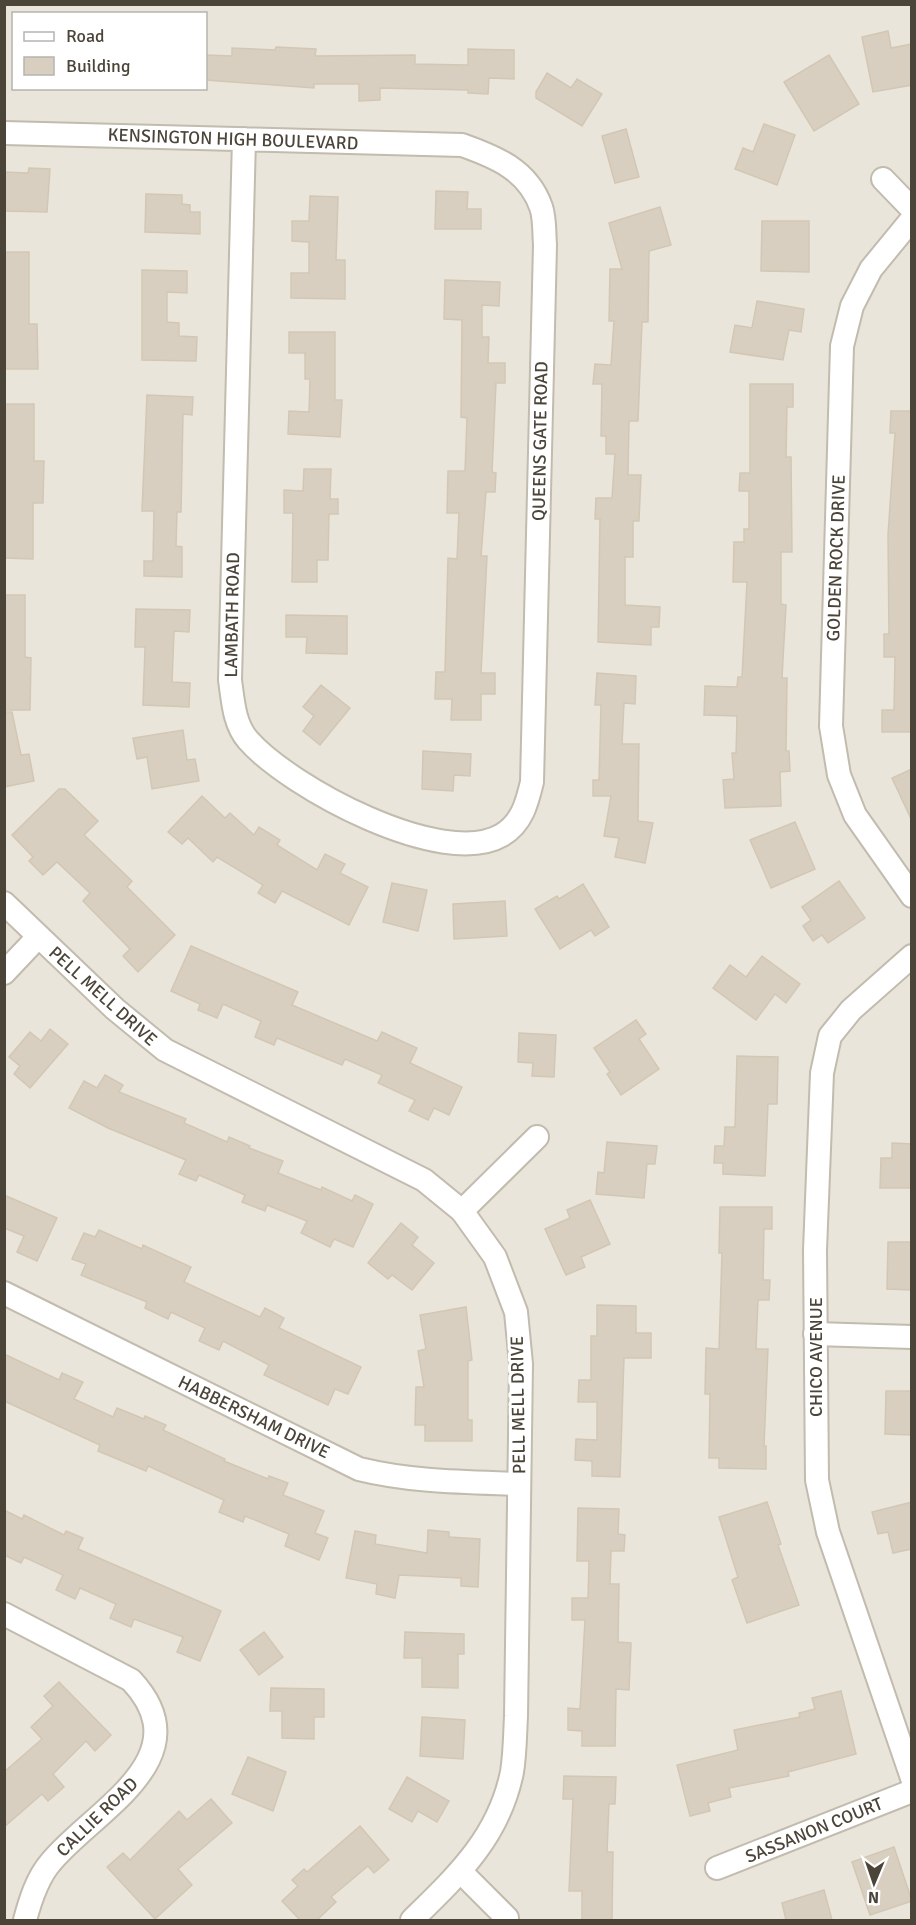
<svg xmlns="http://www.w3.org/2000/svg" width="916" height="1925" font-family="Signika,sans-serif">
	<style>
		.residential { fill: #eae5da; fill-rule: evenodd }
		.building { fill: #d8cfc1; stroke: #d3c7b4; stroke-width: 1.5 }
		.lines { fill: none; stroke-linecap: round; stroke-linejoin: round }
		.street-casing { stroke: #c2bbae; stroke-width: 26 }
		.street { stroke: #fff; stroke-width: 22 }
		.labels { text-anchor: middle; stroke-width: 6; stroke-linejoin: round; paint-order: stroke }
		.street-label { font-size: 18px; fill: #4b4439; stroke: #fff }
	</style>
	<rect width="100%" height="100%" fill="#f6f3ec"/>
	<path class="residential" d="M5,5H911V1920H5ZM14,14H206V88H14Z"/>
	<g class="building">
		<path d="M888,31L891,48L912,44V85L873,92L862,37Z"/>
		<path d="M276,47L316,49L315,56L415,55V64L468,65V49L514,50V79L489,78L488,94L468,93V90L380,88V100L359,101V84H314V88L206,80V55L232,56V48L275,50Z"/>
		<path d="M829,55L859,104L814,131L784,82Z"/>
		<path d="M547,73L571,88L577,79L602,94L582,126L536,98V92Z"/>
		<path d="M764,124L795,135L777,185L735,169L743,148L753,152Z"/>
		<path d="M626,129L639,177L615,183L602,136Z"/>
		<path d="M29,168L50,169L47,212L4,211V172L28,173Z"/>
		<path d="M436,191L468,192L467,209H481V229H435Z"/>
		<path d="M146,194L182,195V204L190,205V212H200V234L145,232Z"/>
		<path d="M310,196L338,197L336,260H345V299L291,298V273H309V242L292,241V221H309Z"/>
		<path d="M660,207L671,245L649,251L648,322H642L638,421H629L628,475H641L639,521H633V557H625V605L660,607L659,627H651V645L598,642L600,519H595L596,498H612L615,454H606V436H601L602,384H593L595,364L611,365L614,321H609L610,269H622L609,223Z"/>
		<path d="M762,221H809V272L761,271Z"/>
		<path d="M4,252H29V324H37L38,369H4Z"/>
		<path d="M142,270L187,271V293L167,292V322L179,323V336L197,337L196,361L142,360Z"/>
		<path d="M445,280L500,282L499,306L482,305V337H489L488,363H505V383H496L492,472L496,473L495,492H486L481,556H487L481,673H495V694H481V720H451L452,699H435L436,672H445L448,558L457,559L459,513H447L448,471H465L467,418L461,417L462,320L444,319Z"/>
		<path d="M757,301L804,309L801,332L789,330L783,360L730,352L735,325L752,328Z"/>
		<path d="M289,332H335V400H342L340,437L288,434L289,411L309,412L310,379H305V353H289Z"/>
		<path d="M750,384H793V407H787L786,457H791L792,552H781V604L786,605L782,678H787L786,751H789L790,771L780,772L781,806L725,808L723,780L734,779L732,753H736L737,716L704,715L705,686L737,687L738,677H742L747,582H733L734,542H744V529H749V491H739L740,473H750Z"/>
		<path d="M147,395L193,397L192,415L183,414L181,512H177L176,546L182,547V577L144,576V561H153L154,511H142Z"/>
		<path d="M4,404H34V461H44L43,503H33V559L4,558Z"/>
		<path d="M891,411H912V732H882V710H894L895,657H884V634H889L888,535L895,433H890Z"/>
		<path d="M304,469H331L330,499H338V514H329L328,560H317V582H292L293,513H284V490L303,491Z"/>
		<path d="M4,595H25V657L31,658L30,710H4Z"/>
		<path d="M136,609L190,610L189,632L174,631L172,682L190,683L189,707L143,705L145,647H135Z"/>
		<path d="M286,615L347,616V654L306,653L307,637H286Z"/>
		<path d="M597,673L636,676L635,704L624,703L622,744H639L638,821L653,823L645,863L615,857L619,838L604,836L611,796H593V780H599L601,705H595Z"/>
		<path d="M321,685L350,708L320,745L303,731L314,716L303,707Z"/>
		<path d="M4,712H12L21,755L29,754L34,781L4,787Z"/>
		<path d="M183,730L187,760L195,759L199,781L152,789L147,757L137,759L133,738Z"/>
		<path d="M423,751L471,754L470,776L454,775L453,791L422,789Z"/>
		<path d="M912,769V821L892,778Z"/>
		<path d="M59,789H65L98,821L84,835L132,881L127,887L175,935L138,972L123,956L130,949L83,901L90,893L57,862L43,875L29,861L33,857L12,835Z"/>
		<path d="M202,796L225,818L230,813L254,835L259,827L280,840L277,845L317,870L325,854L345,864L340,873L368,887L349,925L282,891L275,903L258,893L263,885L217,857L213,862L188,838L182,844L168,832Z"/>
		<path d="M795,822L815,869L771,888L750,840Z"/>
		<path d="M839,881L865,918L828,943L822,935L813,941L803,926L811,920L802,907Z"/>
		<path d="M392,883L427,890L418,931L383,922Z"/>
		<path d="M583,884L609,927L595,936L591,930L560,949L535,909L557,896L559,899Z"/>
		<path d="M505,901L507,936L454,939L453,904Z"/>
		<path d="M191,946L298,992L292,1005L377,1041L382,1032L417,1048L410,1063L462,1087L449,1115L434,1108L428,1120L409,1111L415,1100L378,1083L382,1075L345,1059L342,1065L277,1038L274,1045L255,1037L261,1021L223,1004L217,1018L198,1010L200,1004L171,991Z"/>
		<path d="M762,956L800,984L786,1003L775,994L756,1020L713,988L730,965L746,977Z"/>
		<path d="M636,1020L646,1034L639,1039L659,1069L621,1095L607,1074L610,1072L594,1048Z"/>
		<path d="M50,1029L68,1044L30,1088L14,1074L20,1066L9,1057L30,1032L41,1041Z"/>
		<path d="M519,1033L556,1035L554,1077L532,1076L533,1063L518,1062Z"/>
		<path d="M737,1056L778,1057L777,1104H768L765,1176L723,1174V1163H714L715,1146H724L725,1127H735Z"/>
		<path d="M105,1075L123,1085L119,1092L186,1119L184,1123L227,1142L229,1137L250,1146L249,1148L283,1161L278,1173L321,1190L322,1187L352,1201L355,1195L373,1204L353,1247L334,1239L330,1247L301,1233L307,1221L267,1205L265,1211L242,1202L245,1195L199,1175L196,1181L179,1174L186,1160L108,1128L69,1108L84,1081L97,1088Z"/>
		<path d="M607,1142L657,1146L655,1164H647L644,1198L596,1194L598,1172L604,1173Z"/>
		<path d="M892,1143L912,1144V1188H880L881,1158H892Z"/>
		<path d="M4,1195L57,1218L37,1261L17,1252L24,1236L4,1228Z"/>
		<path d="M590,1200L610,1244L581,1257L585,1267L566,1275L545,1229L570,1218L567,1210Z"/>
		<path d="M720,1207H772V1229H764L763,1280H770L769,1300H758L756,1349H768L764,1446H766V1469L719,1468V1458H709L710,1394H705L706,1348L719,1349L722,1253H719Z"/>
		<path d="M401,1223L418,1237L412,1245L434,1263L412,1290L392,1275L388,1279L368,1263Z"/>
		<path d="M99,1230L142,1249L143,1245L191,1267L184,1282L260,1317L265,1308L284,1318L279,1328L361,1367L348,1394L335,1389L328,1405L264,1375L269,1365L223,1341L219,1350L199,1341L205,1328L171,1312L168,1319L145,1308L147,1302L81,1275L86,1264L72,1259L84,1233L95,1237Z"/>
		<path d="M888,1242H912V1290L887,1289Z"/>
		<path d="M597,1305L636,1306V1333H651V1358H624L620,1477L592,1476V1461L575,1460L576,1439L597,1440V1402H578L579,1380H591V1336H597Z"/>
		<path d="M466,1307L472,1360L468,1361V1420H472V1441H425V1425H415L416,1387H424L418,1351L426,1349L420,1315Z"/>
		<path d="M4,1354L59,1380L62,1373L83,1382L74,1399L113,1417L117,1408L144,1419L145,1416L166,1425L163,1430L225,1459L224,1461L268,1479L269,1476L288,1483L283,1495L324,1511L315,1533L328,1538L319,1560L285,1546L289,1534L245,1516L243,1522L219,1512L224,1500L148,1466L146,1471L98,1451L100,1445L4,1401Z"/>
		<path d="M886,1391H912V1435L885,1434Z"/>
		<path d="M767,1502L781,1544L778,1545L799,1605L747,1623L732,1580L738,1577L719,1517Z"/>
		<path d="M912,1502V1549L893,1553L888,1532L878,1534L872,1512Z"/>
		<path d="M578,1508L619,1509L618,1534L625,1535L624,1551H611L610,1584H619L618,1642L631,1643L629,1690L616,1689L615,1746H582V1731L568,1730V1708L580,1709L585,1620H572V1598H588L589,1561H577Z"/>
		<path d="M4,1510L22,1519L24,1515L64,1535L66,1531L83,1538L78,1549L221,1611L200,1661L177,1652L183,1637L134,1619L131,1627L110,1618L116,1604L80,1588L75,1599L56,1590L63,1575L24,1557L21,1563L4,1555Z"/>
		<path d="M428,1530L449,1532V1537L480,1539L478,1587L461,1586V1578L399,1575L395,1598L376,1594L377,1584L346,1578L355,1531L376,1535L375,1544L427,1553Z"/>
		<path d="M264,1632L283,1657L259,1675L240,1650Z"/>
		<path d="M405,1632L464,1634V1654H458V1688L422,1687V1658H404Z"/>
		<path d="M59,1682L111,1735L95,1751L86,1741L53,1774L64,1787L48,1801L42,1794L4,1827V1772L42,1739L31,1727L53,1706L44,1696Z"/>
		<path d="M271,1688L324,1689V1717H314V1739L282,1738V1711H270Z"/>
		<path d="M841,1691L856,1754L788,1772L789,1776L729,1788L731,1797L708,1803L710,1811L690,1816L677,1765L738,1750L734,1730L800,1717L799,1713L815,1709L812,1698Z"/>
		<path d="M422,1717L465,1720L463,1759L420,1756Z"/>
		<path d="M248,1757L286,1772L273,1811L232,1794Z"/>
		<path d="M564,1776L616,1777L615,1804H609L607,1852H613L612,1920H582V1891H569L573,1799H563Z"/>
		<path d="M407,1777L449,1801L437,1822L418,1811L412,1822L389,1809Z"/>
		<path d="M211,1799L232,1823L178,1869L192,1885L155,1919L107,1867L123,1853L130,1860L179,1811L187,1820Z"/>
		<path d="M360,1826L389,1860L374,1873L368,1866L331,1897L336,1902L317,1920H300L282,1901L298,1886L292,1880L304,1869L307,1872Z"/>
		<path d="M894,1847L912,1901L870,1915L852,1862Z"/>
		<path d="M824,1890L832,1920H786L782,1903Z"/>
	</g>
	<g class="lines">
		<g class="street-casing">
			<g id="street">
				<path d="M4,133L462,145C496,157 528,170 541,207C545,218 544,233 545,245L532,782C527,803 522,823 502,835C443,870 289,787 248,740C234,724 233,701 230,680L244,139"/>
				<path d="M883,179L912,209"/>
				<path d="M912,219L871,269L852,306L842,346L831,726L839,775L855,815L912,896"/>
				<path d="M4,903L115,1009L165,1050L424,1180L462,1211L495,1257L516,1312L521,1364L516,1716C515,1734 515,1754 512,1772C499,1837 457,1876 412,1920"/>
				<path d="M912,956L851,1010L830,1036L822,1073L815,1250L817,1480L828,1532L912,1778"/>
				<path d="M4,973L38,937"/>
				<path d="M462,1211L537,1137"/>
				<path d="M4,1293L359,1469C412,1482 465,1482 519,1484"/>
				<path d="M815,1334L912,1337"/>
				<path d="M4,1614L131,1680C204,1758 94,1810 51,1862C37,1878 30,1901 25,1920"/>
				<path d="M717,1868L912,1791"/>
				<path d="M461,1872L507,1918"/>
			</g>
		</g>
		<use href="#street" class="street"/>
	</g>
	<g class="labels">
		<g class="street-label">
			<text transform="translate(233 139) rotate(2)" y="6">KENSINGTON HIGH BOULEVARD</text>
			<text transform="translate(540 441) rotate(-89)" y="6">QUEENS GATE ROAD</text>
			<text transform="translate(836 558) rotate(-88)" y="6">GOLDEN ROCK DRIVE</text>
			<text transform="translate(232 615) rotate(-89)" y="6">LAMBATH ROAD</text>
			<text transform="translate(103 996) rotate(42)" y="6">PELL MELL DRIVE</text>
			<text transform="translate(816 1357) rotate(-90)" y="6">CHICO AVENUE</text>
			<text transform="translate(518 1405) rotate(-91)" y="6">PELL MELL DRIVE</text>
			<text transform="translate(254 1417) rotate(26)" y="6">HABBERSHAM DRIVE</text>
			<text transform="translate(97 1817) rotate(-44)" y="6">CALLIE ROAD</text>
			<text transform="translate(814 1830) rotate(-22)" y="6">SASSANON COURT</text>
		</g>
	</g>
	<rect width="916" height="1925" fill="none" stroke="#4b4439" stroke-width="12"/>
	<rect x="12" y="12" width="195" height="78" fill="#ffffff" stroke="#b7b4b0" stroke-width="1.5"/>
	<rect x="24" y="32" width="30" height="9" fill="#ffffff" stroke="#b7b4b0" stroke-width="1.5"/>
	<text x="66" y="42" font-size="18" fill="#4b4439">Road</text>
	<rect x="24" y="57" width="30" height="18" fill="#d8cfc1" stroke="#b7b4b0" stroke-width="1.5"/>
	<text x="66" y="72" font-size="18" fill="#4b4439">Building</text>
	<g transform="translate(874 1883) rotate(182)" stroke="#ffffff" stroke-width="4.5" paint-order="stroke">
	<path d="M0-4.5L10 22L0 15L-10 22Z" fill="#4b4439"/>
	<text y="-9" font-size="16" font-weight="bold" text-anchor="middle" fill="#4b4439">N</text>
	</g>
</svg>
